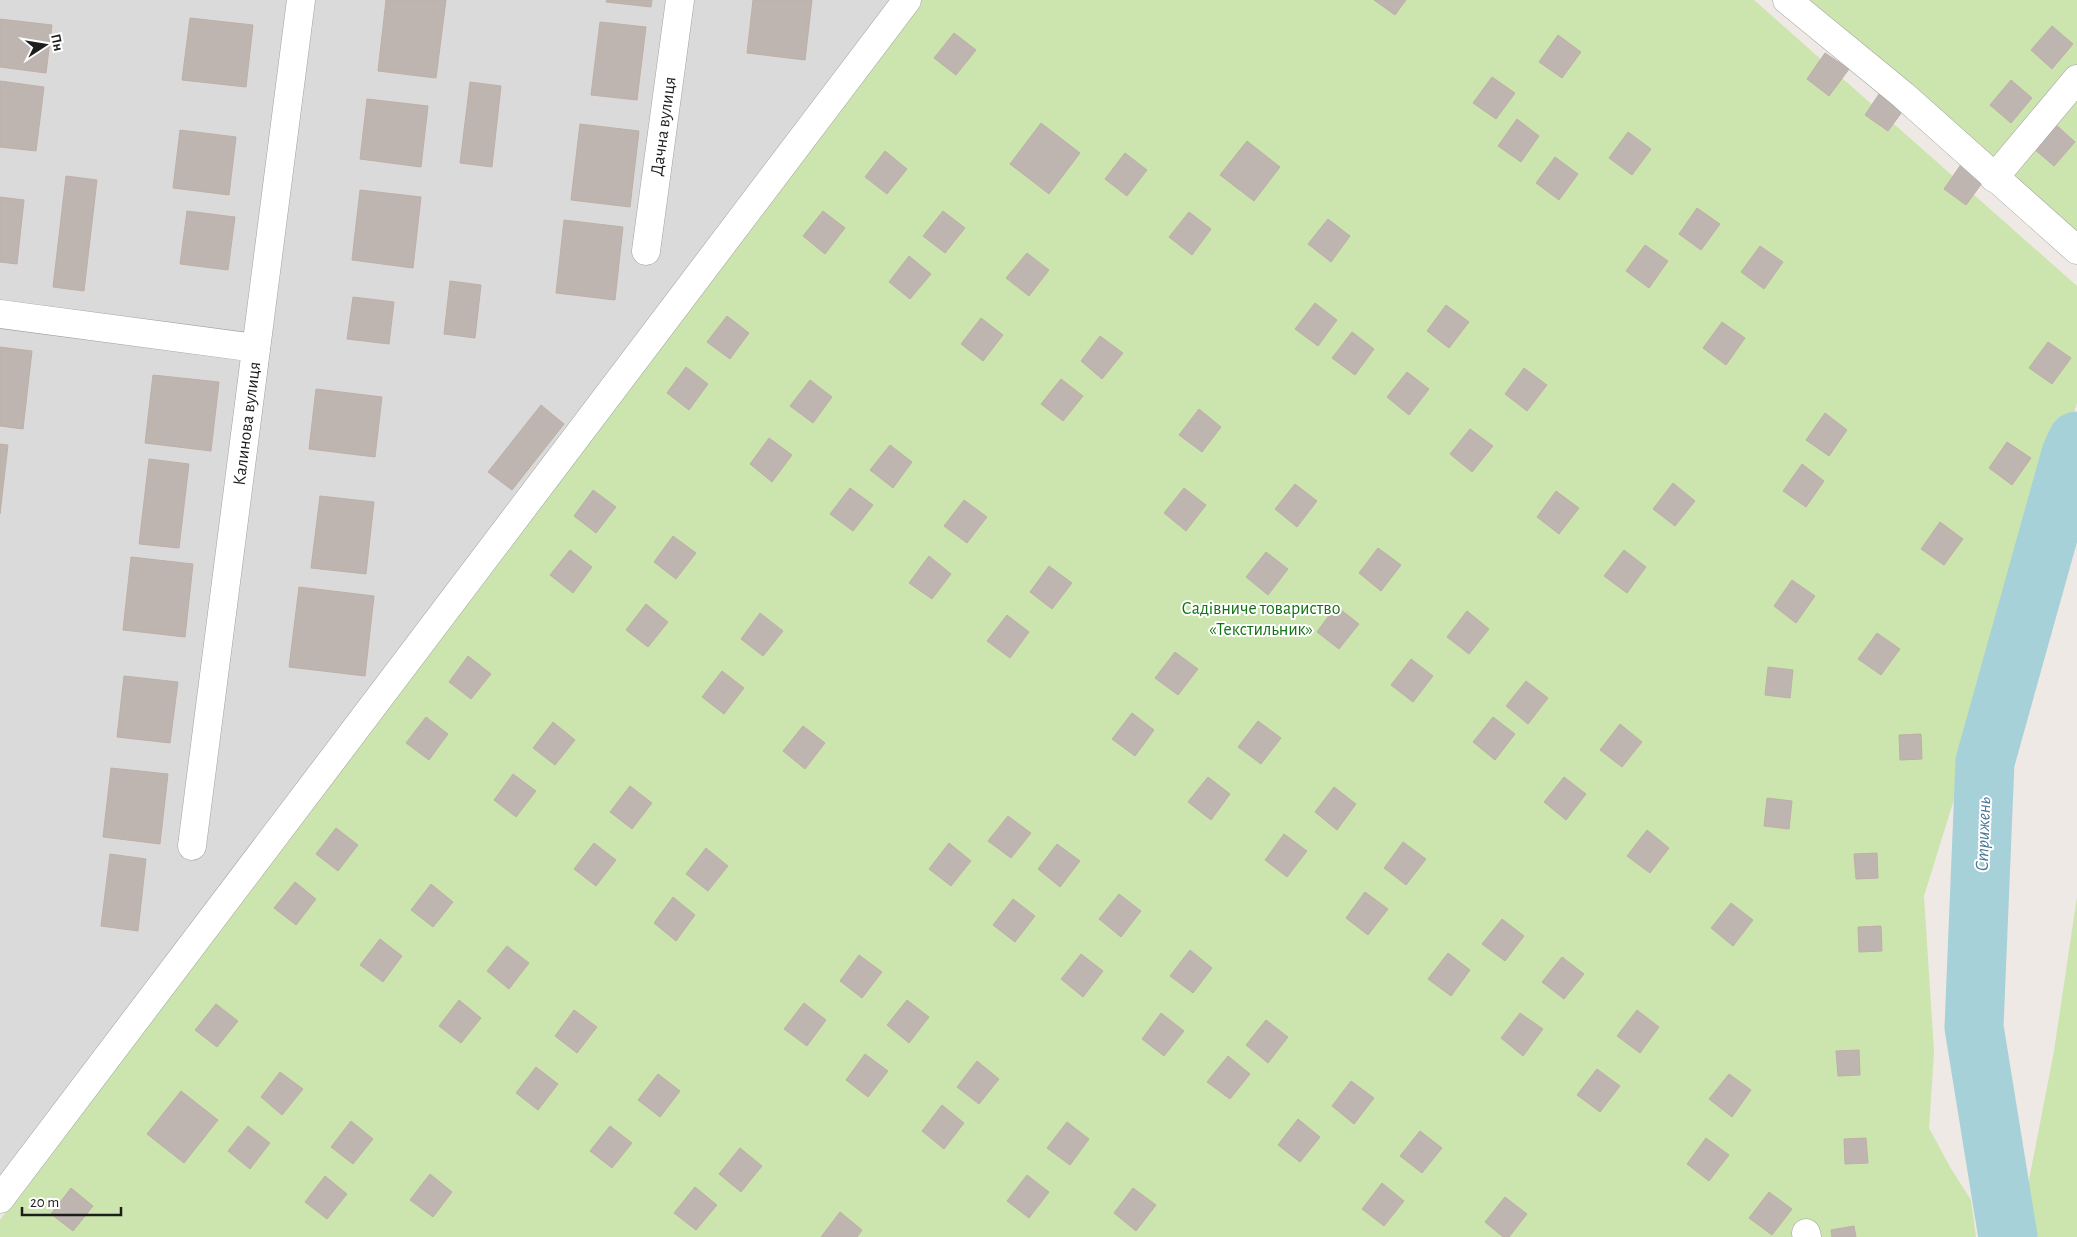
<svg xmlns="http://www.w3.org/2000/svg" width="2077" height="1237" font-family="'Alegreya Sans',sans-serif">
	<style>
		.residential { fill: #dbdada }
		.grass { fill: #cce4ad }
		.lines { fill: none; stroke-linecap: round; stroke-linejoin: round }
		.river { stroke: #a7d1d8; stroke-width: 59 }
		.building { fill: #beb5b1; stroke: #beafa7 }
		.minor-casing { stroke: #a1a1a1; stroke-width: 29 }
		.minor { stroke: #fff; stroke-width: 28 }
		.labels { text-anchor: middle; stroke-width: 4; stroke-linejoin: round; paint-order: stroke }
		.street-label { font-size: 18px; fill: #1d1d1d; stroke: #fff }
		.park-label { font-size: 18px; fill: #137314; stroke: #fff }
		.water-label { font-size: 19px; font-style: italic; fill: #4b7796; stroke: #fff }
	</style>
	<rect width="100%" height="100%" fill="#eee9e4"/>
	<path class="residential" d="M0,0H890L0,1176Z"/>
	<g class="grass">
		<path d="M921,0H1754L2077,286V403L1924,896L1934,1052L1929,1128L1950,1167L1971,1200L1976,1237H0V1220L496,552Z"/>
		<path d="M1783,0H2077V250Z"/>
		<path d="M2077,897V1237H2018L2054,1051Z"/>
	</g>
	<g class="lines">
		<path class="river" d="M2008,1237L1974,1027L1985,762L2071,454L2077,441"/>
	</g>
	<g class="building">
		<path d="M386,0H446L436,78L378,71Z"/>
		<path d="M607,0H652L651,7L606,2Z"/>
		<path d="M753,0H812L805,60L747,53Z"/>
		<path d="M1374,0H1406L1395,15Z"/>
		<path d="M190,18L253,25L246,87L182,80Z"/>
		<path d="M0,19L52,25L46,73L0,67Z"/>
		<path d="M600,22L646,27L637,100L591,95Z"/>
		<path d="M2052,26L2073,44L2052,69L2031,50Z"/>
		<path d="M954,33L976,50L956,75L934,58Z"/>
		<path d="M1558,35L1581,52L1562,78L1539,62Z"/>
		<path d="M1825,53L1849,69L1829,96L1807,79Z"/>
		<path d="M1492,77L1515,93L1496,119L1473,103Z"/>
		<path d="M2011,80L2032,98L2011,123L1990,105Z"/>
		<path d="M0,81L44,87L36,151L0,147Z"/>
		<path d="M470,82L501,86L492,167L460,163Z"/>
		<path d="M1883,88L1907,105L1888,131L1865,115Z"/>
		<path d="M367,99L428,106L421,167L360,159Z"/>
		<path d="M1517,119L1539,136L1521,162L1498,146Z"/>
		<path d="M1041,123L1080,153L1049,194L1010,164Z"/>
		<path d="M2054,123L2075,142L2054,166L2033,148Z"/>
		<path d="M580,124L639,131L630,207L571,200Z"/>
		<path d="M180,130L236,137L229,195L173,188Z"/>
		<path d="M1628,132L1651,149L1632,175L1609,158Z"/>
		<path d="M1247,141L1280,167L1254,201L1220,175Z"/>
		<path d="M885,151L907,169L887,194L865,177Z"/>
		<path d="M1125,153L1147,170L1127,196L1105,179Z"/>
		<path d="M1555,157L1578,174L1559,200L1536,183Z"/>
		<path d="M1962,163L1985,179L1966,205L1944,189Z"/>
		<path d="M66,176L97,180L84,291L53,287Z"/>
		<path d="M360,190L421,197L413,268L352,260Z"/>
		<path d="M0,197L24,200L17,264L0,262Z"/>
		<path d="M1697,208L1720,224L1701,250L1679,234Z"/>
		<path d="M187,211L235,217L228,270L180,264Z"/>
		<path d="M823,211L845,228L825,254L803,236Z"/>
		<path d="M943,211L965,228L945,253L923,236Z"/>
		<path d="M1189,212L1211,229L1192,255L1169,237Z"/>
		<path d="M1328,219L1350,236L1331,262L1308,244Z"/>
		<path d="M564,220L623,227L615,300L556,293Z"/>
		<path d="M1645,245L1668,261L1649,288L1626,271Z"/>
		<path d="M1760,246L1783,262L1764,289L1741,272Z"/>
		<path d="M1027,253L1049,270L1029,296L1006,278Z"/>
		<path d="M909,256L931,274L910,299L889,282Z"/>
		<path d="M450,281L481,285L475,338L444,334Z"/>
		<path d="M353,297L394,302L389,344L347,339Z"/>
		<path d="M1315,303L1337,320L1318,346L1295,329Z"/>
		<path d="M1446,305L1469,322L1449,348L1427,331Z"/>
		<path d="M727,316L749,333L730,359L707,342Z"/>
		<path d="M981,318L1003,335L983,361L961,344Z"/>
		<path d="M1722,322L1745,338L1726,365L1703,348Z"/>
		<path d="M1352,332L1374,349L1355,375L1332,358Z"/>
		<path d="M1100,336L1123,353L1102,379L1081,361Z"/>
		<path d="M2048,342L2071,358L2052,384L2029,368Z"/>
		<path d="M0,347L32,351L23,429L0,426Z"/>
		<path d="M686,367L708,384L689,410L667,393Z"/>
		<path d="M1524,368L1547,385L1527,411L1505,394Z"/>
		<path d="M1407,372L1429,389L1409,415L1387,397Z"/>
		<path d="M153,375L219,382L211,451L145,443Z"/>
		<path d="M1061,379L1083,396L1063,421L1041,404Z"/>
		<path d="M810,380L832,397L813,423L790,406Z"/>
		<path d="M316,389L382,397L375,457L309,449Z"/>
		<path d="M541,405L564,424L512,490L488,472Z"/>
		<path d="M1199,409L1221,427L1202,452L1179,435Z"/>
		<path d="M1825,413L1847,430L1829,456L1806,440Z"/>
		<path d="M1470,429L1493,446L1472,472L1450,454Z"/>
		<path d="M769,438L792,455L772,482L750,464Z"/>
		<path d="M2007,442L2031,458L2012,485L1989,468Z"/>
		<path d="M0,444L8,445L0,514Z"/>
		<path d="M890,445L912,462L893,488L870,470Z"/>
		<path d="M149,459L189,464L179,548L139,544Z"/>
		<path d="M1802,464L1824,481L1806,507L1783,491Z"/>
		<path d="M1673,483L1695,501L1675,526L1653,509Z"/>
		<path d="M1295,484L1317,501L1297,527L1275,509Z"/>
		<path d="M850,488L873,505L853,531L830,514Z"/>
		<path d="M1184,488L1206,505L1186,531L1164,513Z"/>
		<path d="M593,490L616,507L596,533L574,516Z"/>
		<path d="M1556,491L1579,508L1559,534L1537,517Z"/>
		<path d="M320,496L374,502L366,574L311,568Z"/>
		<path d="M964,500L987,517L967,543L944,526Z"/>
		<path d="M1940,522L1963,539L1944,565L1921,549Z"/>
		<path d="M673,536L696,553L676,579L654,562Z"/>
		<path d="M1378,548L1401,565L1381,591L1359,573Z"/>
		<path d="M570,550L592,567L573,593L550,575Z"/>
		<path d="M1624,550L1646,567L1627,593L1604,576Z"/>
		<path d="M1266,552L1288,569L1268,595L1246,577Z"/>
		<path d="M929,556L951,574L932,599L909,583Z"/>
		<path d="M131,557L193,564L185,637L123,630Z"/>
		<path d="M1049,566L1072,583L1052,609L1030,592Z"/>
		<path d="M1792,580L1815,596L1796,623L1774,606Z"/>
		<path d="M299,587L374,596L365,676L289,667Z"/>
		<path d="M646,604L668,622L648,647L626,630Z"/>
		<path d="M1336,606L1359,624L1339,649L1317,632Z"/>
		<path d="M1467,611L1489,629L1469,654L1447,637Z"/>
		<path d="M760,613L783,631L763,656L741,639Z"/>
		<path d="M1007,615L1029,632L1010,658L987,641Z"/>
		<path d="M1877,633L1900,649L1881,675L1858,659Z"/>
		<path d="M1175,652L1198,669L1178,695L1155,678Z"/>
		<path d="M468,656L491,674L471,699L449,682Z"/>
		<path d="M1411,659L1433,676L1413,702L1391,685Z"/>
		<path d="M1768,667L1793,670L1790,698L1765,695Z"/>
		<path d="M722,671L744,688L724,714L702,697Z"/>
		<path d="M124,676L178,682L170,743L117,737Z"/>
		<path d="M1526,681L1548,698L1528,724L1506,706Z"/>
		<path d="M1132,713L1154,730L1135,756L1112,739Z"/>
		<path d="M426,717L448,734L429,760L406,743Z"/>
		<path d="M1493,717L1515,734L1495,760L1473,742Z"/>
		<path d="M1258,721L1281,738L1261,764L1238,747Z"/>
		<path d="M553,722L575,740L555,765L533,748Z"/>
		<path d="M1620,724L1642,742L1622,767L1600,750Z"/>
		<path d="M803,726L825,743L805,769L783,751Z"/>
		<path d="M1921,734L1922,759L1900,760L1899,735Z"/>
		<path d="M111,768L168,774L160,844L103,837Z"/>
		<path d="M513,774L536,791L516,817L494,800Z"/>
		<path d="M1208,777L1230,794L1211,820L1188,802Z"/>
		<path d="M1564,777L1586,794L1566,820L1544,802Z"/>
		<path d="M630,786L652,803L632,829L610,812Z"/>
		<path d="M1334,787L1356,804L1337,830L1315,812Z"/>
		<path d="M1767,798L1792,801L1789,829L1764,826Z"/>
		<path d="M1008,816L1031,833L1011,858L988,841Z"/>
		<path d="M336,828L358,845L338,871L316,854Z"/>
		<path d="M1647,830L1669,848L1650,873L1627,856Z"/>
		<path d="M1284,834L1307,851L1287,877L1265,860Z"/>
		<path d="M1403,842L1426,859L1406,885L1384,868Z"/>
		<path d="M594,843L616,860L596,886L574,869Z"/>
		<path d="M949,843L971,861L951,886L929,869Z"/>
		<path d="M1057,844L1080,861L1060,887L1038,869Z"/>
		<path d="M706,848L728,866L708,891L686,874Z"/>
		<path d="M1877,853L1878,878L1856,879L1854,854Z"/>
		<path d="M110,854L146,859L138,931L101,926Z"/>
		<path d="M295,882L316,899L296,925L274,908Z"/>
		<path d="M431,884L453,902L433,927L411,910Z"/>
		<path d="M1365,892L1388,909L1368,935L1346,918Z"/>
		<path d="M1119,894L1141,911L1121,937L1099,919Z"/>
		<path d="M673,897L695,915L676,941L654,923Z"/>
		<path d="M1013,899L1035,916L1015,942L993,925Z"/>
		<path d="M1731,903L1753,920L1733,946L1711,928Z"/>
		<path d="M1502,919L1524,936L1505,961L1482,944Z"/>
		<path d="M1881,926L1882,951L1859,952L1858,927Z"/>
		<path d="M380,939L402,956L383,982L360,965Z"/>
		<path d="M507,946L529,963L509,989L487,971Z"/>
		<path d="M1190,950L1212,968L1193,993L1170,976Z"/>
		<path d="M1448,953L1470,970L1451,996L1428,979Z"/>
		<path d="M1081,954L1103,971L1083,997L1061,979Z"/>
		<path d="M859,955L882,972L862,998L840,981Z"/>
		<path d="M1562,957L1584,974L1564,999L1542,982Z"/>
		<path d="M459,1000L481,1018L461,1043L439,1026Z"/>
		<path d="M907,1000L929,1017L909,1043L887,1025Z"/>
		<path d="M804,1003L826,1020L807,1046L784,1029Z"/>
		<path d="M216,1004L238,1021L217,1047L195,1030Z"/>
		<path d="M574,1010L597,1027L577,1053L555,1036Z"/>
		<path d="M1637,1010L1659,1027L1640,1053L1617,1036Z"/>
		<path d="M1161,1013L1184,1031L1164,1056L1142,1039Z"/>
		<path d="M1520,1013L1543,1029L1523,1056L1501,1038Z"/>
		<path d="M1266,1020L1288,1037L1268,1063L1246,1045Z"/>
		<path d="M1859,1050L1860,1075L1838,1076L1836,1051Z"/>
		<path d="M865,1054L888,1071L868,1097L846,1080Z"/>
		<path d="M1228,1056L1250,1074L1230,1099L1207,1082Z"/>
		<path d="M977,1061L999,1079L979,1104L957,1087Z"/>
		<path d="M536,1067L558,1084L538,1110L516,1093Z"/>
		<path d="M1597,1069L1620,1086L1600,1112L1577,1095Z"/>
		<path d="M280,1072L303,1089L282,1115L261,1097Z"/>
		<path d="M658,1074L680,1091L660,1117L638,1100Z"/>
		<path d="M1729,1074L1751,1090L1732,1117L1709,1099Z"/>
		<path d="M1351,1081L1374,1098L1354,1124L1332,1106Z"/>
		<path d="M181,1091L218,1120L184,1163L147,1134Z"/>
		<path d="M942,1105L964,1123L944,1149L922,1131Z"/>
		<path d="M1298,1119L1320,1137L1300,1162L1278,1145Z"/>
		<path d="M351,1121L373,1139L353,1164L331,1147Z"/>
		<path d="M1067,1122L1089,1139L1070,1165L1047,1148Z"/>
		<path d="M248,1126L270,1143L250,1169L228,1151Z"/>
		<path d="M610,1126L632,1143L612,1168L590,1151Z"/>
		<path d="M1420,1131L1442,1148L1422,1173L1400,1156Z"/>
		<path d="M1706,1138L1729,1155L1709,1181L1687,1164Z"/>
		<path d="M1866,1138L1868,1163L1845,1164L1844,1139Z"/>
		<path d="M740,1148L762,1166L741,1192L719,1174Z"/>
		<path d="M430,1174L452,1192L433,1217L410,1200Z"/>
		<path d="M1027,1175L1049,1192L1029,1218L1007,1201Z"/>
		<path d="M325,1176L347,1194L327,1219L305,1202Z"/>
		<path d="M1382,1183L1404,1201L1384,1226L1362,1209Z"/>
		<path d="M695,1187L717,1205L696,1230L674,1213Z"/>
		<path d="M71,1188L93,1206L73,1231L51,1214Z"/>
		<path d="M1133,1188L1156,1205L1136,1231L1114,1213Z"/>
		<path d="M1769,1192L1792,1209L1772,1235L1749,1218Z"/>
		<path d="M1505,1197L1527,1214L1509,1237H1503L1485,1222Z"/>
		<path d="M840,1212L862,1230L857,1237H821Z"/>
		<path d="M1854,1226L1856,1237H1832L1831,1230Z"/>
	</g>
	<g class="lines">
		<g class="minor-casing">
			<g id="minor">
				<path d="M1787,0L1903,95L2077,250"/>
				<path d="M1994,178L2077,79"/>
				<path id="s1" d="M646,251L680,0"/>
				<path d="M0,314L256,348"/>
				<path id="s2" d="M192,846L301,0"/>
				<path d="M0,1199L907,0"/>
				<path d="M1806,1233L1807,1237"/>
			</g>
		</g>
		<use href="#minor" class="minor"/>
	</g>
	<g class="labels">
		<g class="street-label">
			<text dy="6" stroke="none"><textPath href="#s1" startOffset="126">Дачна вулиця</textPath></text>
			<text dy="6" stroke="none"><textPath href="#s2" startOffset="426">Калинова вулиця</textPath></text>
		</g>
		<g class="park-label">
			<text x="1261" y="614">Садівниче товариство<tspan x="1261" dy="21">«Текстильник»</tspan></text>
		</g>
		<g class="water-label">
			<text transform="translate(1982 834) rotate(-88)" y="7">Стрижень</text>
		</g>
	</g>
	<g transform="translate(45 45) rotate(78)" stroke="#ffffff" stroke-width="4" paint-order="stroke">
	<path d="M0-4L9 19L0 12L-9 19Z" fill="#1d1d1d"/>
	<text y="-8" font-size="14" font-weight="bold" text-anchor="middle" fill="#1d1d1d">Пн</text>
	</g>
	<path d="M22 1207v8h99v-8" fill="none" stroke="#1d1d1d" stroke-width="2.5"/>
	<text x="30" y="1207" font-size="15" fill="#1d1d1d" stroke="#ffffff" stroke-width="4" paint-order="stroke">20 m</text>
</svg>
